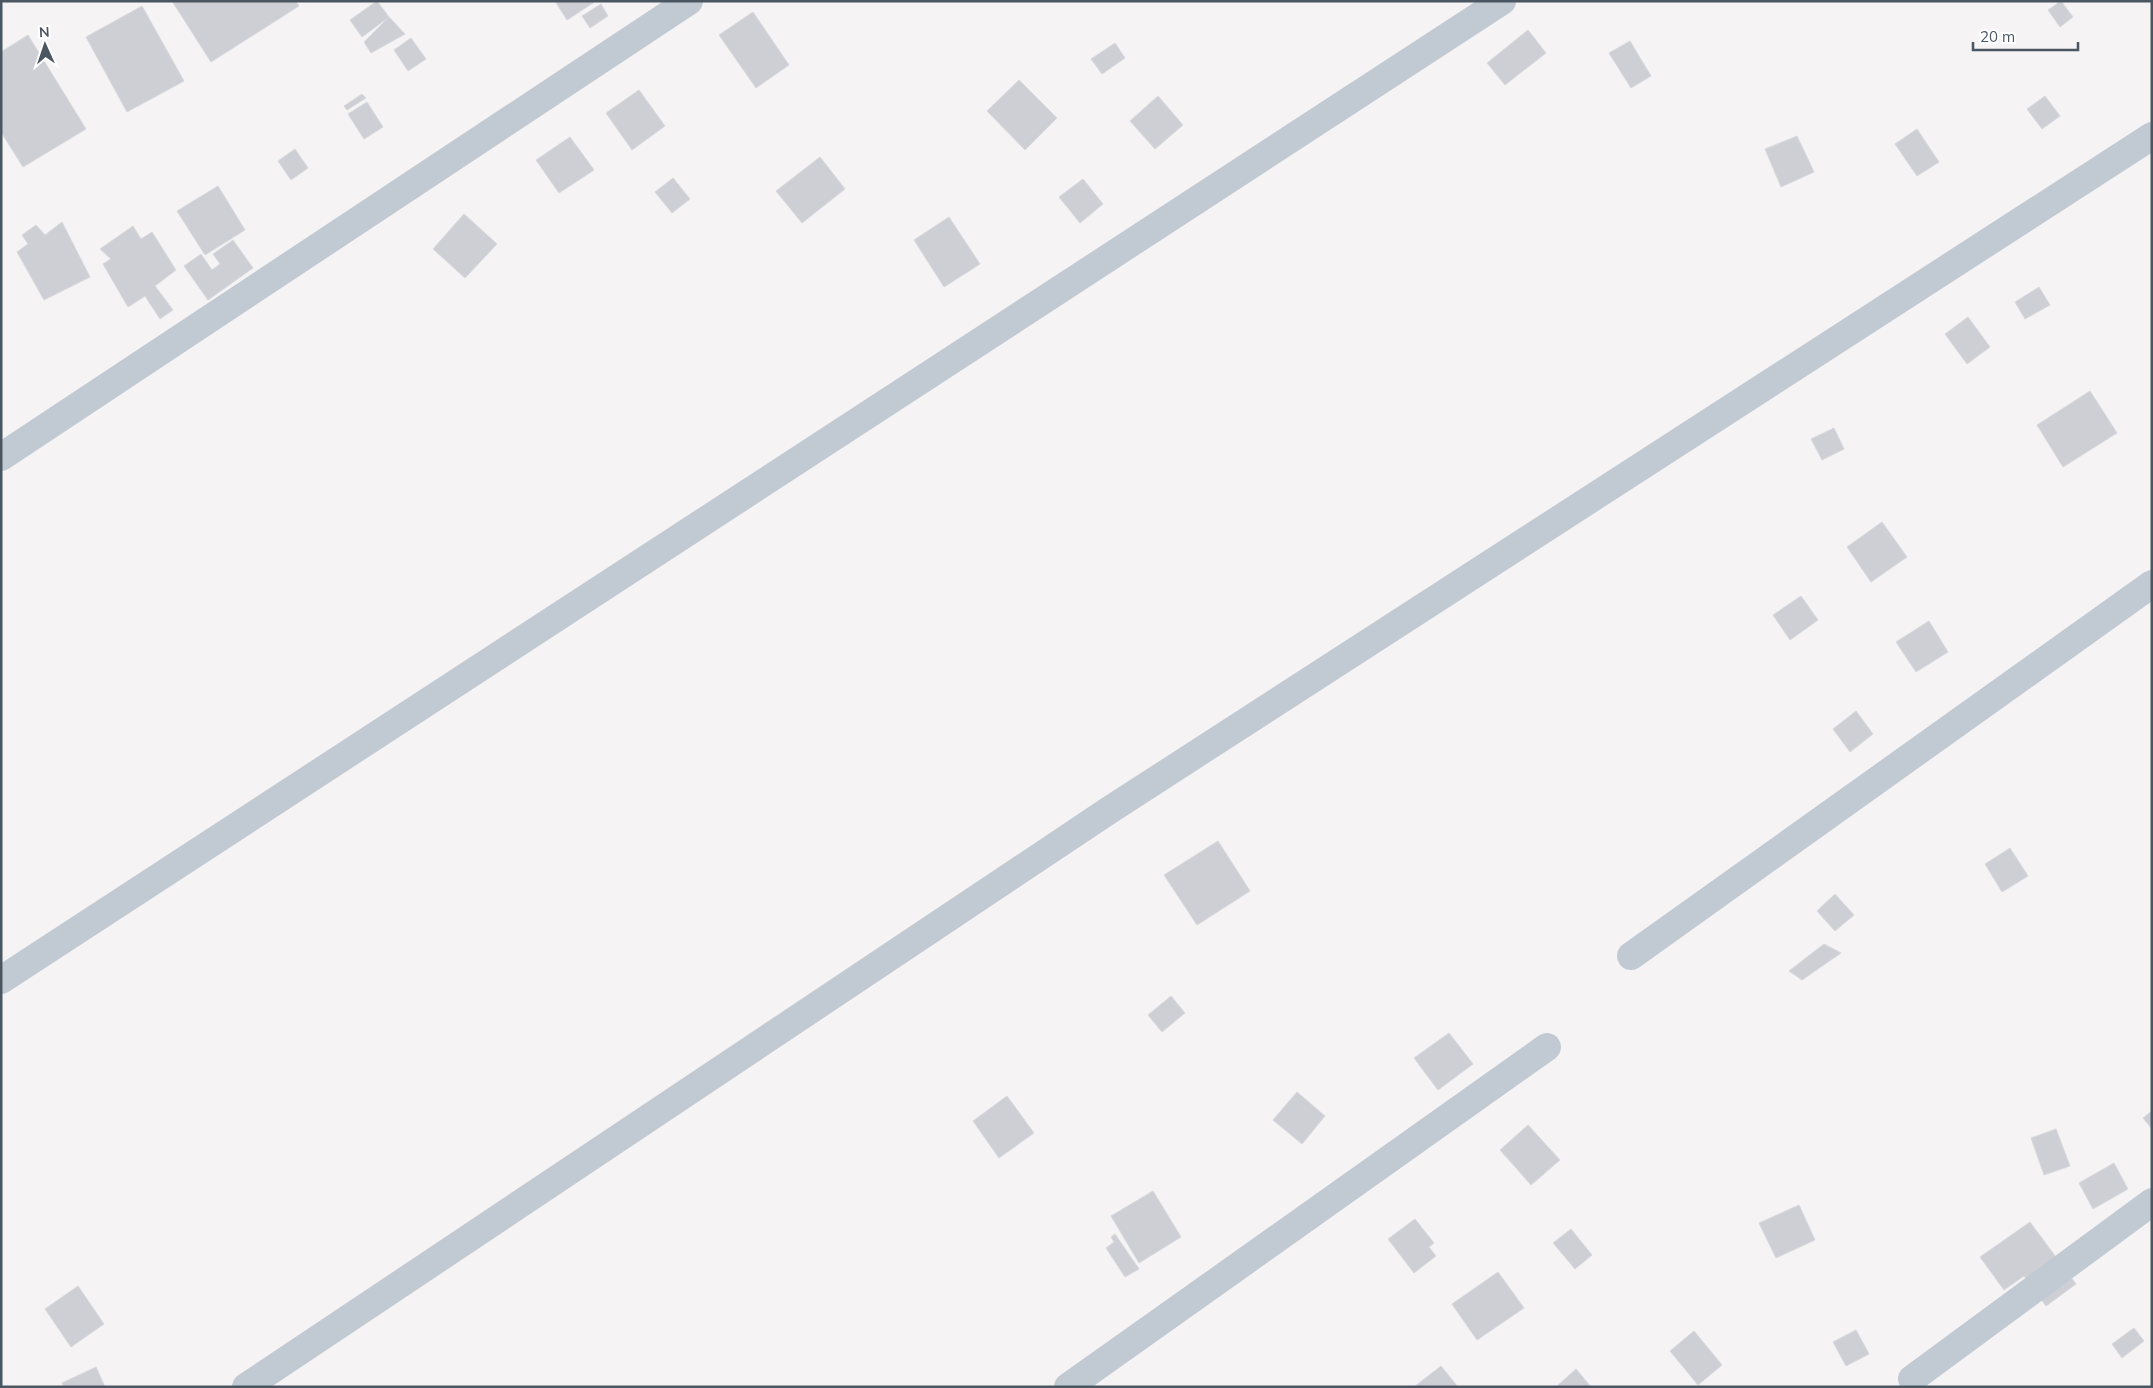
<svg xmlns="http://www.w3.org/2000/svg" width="2153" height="1388" font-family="Mulish,sans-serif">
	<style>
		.building { fill: #cdcfd5; stroke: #d7d9de }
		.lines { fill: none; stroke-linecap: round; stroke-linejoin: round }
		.minor { stroke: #c1cad2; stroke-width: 28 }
	</style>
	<rect width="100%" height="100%" fill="#f5f3f3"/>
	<g class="building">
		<path d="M172,1H296L299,6L211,62Z"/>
		<path d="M377,1L389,17L362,37L350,20Z"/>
		<path d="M555,1H596L567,20Z"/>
		<path d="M2061,1L2073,17L2060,27L2048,10Z"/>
		<path d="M601,4L608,16L590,28L582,16Z"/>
		<path d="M142,6L184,81L127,112L86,37Z"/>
		<path d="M753,12L789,65L756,88L719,35Z"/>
		<path d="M389,17L405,34L371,53L364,42Z"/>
		<path d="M1528,30L1546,53L1505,85L1487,63Z"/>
		<path d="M28,35L86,129L23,167L1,132V52Z"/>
		<path d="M411,38L426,59L408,71L394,50Z"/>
		<path d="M1630,41L1651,76L1631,88L1609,53Z"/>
		<path d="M1115,43L1125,58L1102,74L1091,59Z"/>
		<path d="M1019,80L1057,118L1025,150L987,111Z"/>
		<path d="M639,90L665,126L632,150L606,113Z"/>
		<path d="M362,94L366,98L347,110L344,106Z"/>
		<path d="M1158,96L1183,125L1155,149L1130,121Z"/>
		<path d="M2045,96L2060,116L2042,129L2027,109Z"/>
		<path d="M367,102L383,127L364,139L348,114Z"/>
		<path d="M1917,129L1939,162L1917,176L1895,144Z"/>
		<path d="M1797,136L1814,172L1781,187L1765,149Z"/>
		<path d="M570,137L594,170L559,193L536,160Z"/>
		<path d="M295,149L308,168L291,180L278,161Z"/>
		<path d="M820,157L845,189L802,223L776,191Z"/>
		<path d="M673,178L690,199L672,213L655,192Z"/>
		<path d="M1083,179L1103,204L1080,223L1059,197Z"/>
		<path d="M218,186L245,230L205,255L177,211Z"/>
		<path d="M464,214L497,244L465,278L433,249Z"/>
		<path d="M949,217L980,264L944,287L914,240Z"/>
		<path d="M62,222L90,277L44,300L17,252L28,244L22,235L36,225L45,235Z"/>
		<path d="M133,226L141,239L152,232L176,270L155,286L173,310L160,319L145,296L128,307L103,264L111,259L100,249Z"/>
		<path d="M233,240L253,268L208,300L184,266L201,254L212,270L220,264L213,254Z"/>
		<path d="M2039,287L2050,305L2025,319L2015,302Z"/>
		<path d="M1968,317L1990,347L1967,364L1945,334Z"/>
		<path d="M2090,391L2117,433L2063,467L2037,425Z"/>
		<path d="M1834,428L1844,449L1822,460L1811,439Z"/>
		<path d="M1882,522L1907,557L1871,582L1847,547Z"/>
		<path d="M1801,596L1818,620L1790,640L1773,615Z"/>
		<path d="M1929,621L1948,652L1916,672L1896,642Z"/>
		<path d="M1856,711L1873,734L1850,752L1833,729Z"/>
		<path d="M1218,841L1250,891L1197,925L1164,875Z"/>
		<path d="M2010,848L2028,876L2002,892L1985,864Z"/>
		<path d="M1835,894L1854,915L1835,931L1817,911Z"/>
		<path d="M1824,944L1841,953L1802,980L1789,971Z"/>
		<path d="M1171,996L1185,1013L1162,1032L1148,1015Z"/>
		<path d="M1449,1033L1473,1064L1438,1090L1414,1058Z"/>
		<path d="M1297,1092L1325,1116L1302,1144L1273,1120Z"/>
		<path d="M1007,1096L1034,1133L999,1158L973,1121Z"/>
		<path d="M2152,1111V1129L2143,1118Z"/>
		<path d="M1528,1125L1560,1160L1531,1185L1500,1150Z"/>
		<path d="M2056,1129L2070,1166L2044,1175L2031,1138Z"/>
		<path d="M2114,1163L2128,1189L2093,1209L2079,1183Z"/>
		<path d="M1153,1191L1181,1237L1139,1263L1111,1216Z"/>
		<path d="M1799,1205L1815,1240L1776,1258L1759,1223Z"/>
		<path d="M1415,1219L1434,1243L1429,1247L1436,1256L1414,1273L1388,1239Z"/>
		<path d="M2030,1222L2076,1284L2046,1306L2024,1276L2004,1290L1980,1257Z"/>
		<path d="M1571,1229L1592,1255L1575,1269L1553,1243Z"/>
		<path d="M1115,1234L1139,1269L1125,1277L1106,1248L1114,1242L1111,1237Z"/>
		<path d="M1498,1272L1524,1308L1477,1340L1452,1304Z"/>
		<path d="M78,1286L104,1324L71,1347L45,1309Z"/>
		<path d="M2134,1328L2144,1341L2122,1358L2112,1344Z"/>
		<path d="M1856,1330L1869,1354L1846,1366L1833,1342Z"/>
		<path d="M1694,1331L1722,1365L1698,1385L1670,1351Z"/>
		<path d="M1441,1366L1458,1387H1414Z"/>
		<path d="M96,1367L105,1387H64L62,1383Z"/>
		<path d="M1576,1369L1591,1387H1556Z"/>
	</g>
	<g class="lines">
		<g class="minor">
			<path d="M1,457L689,1"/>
			<path d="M1631,956L2152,584"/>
			<path d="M1,980L1502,1"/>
			<path d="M1912,1379L2152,1202"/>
			<path d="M246,1387L1108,811L2152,136"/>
			<path d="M1068,1387L1547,1047"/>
		</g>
	</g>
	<rect width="2153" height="1388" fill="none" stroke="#4a5661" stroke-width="5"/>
	<g transform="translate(45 45) rotate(357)" stroke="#ffffff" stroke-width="4" paint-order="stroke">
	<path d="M0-4L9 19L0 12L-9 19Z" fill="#4a5661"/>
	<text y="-8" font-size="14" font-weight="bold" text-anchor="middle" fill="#4a5661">N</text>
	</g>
	<path d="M1973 42v8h105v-8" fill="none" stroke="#4a5661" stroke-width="2.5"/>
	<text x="1980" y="42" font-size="15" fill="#4a5661" stroke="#ffffff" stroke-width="4" paint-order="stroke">20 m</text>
</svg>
